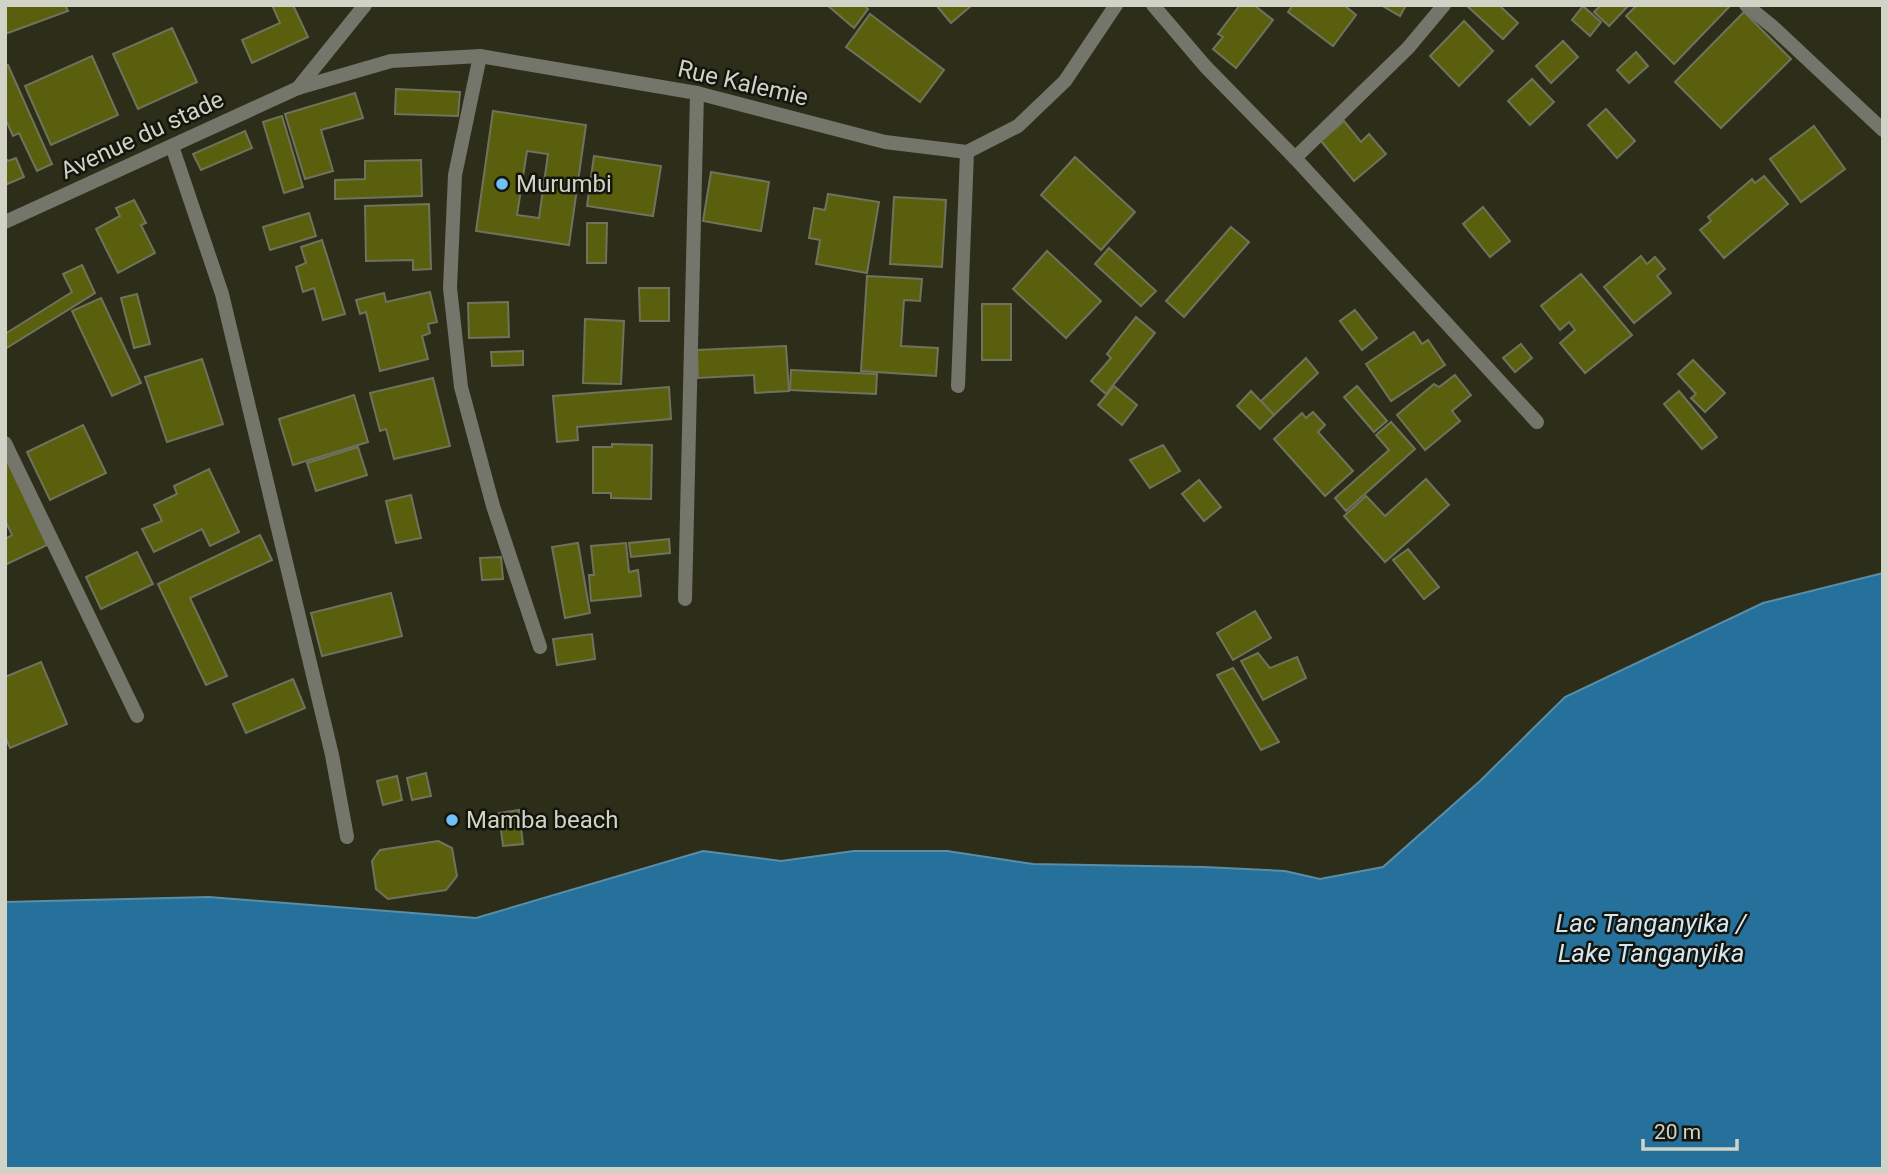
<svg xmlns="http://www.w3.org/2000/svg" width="1888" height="1174" font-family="Roboto,sans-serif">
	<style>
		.water { fill: #25719b; stroke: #598ea8; stroke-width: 2 }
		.building { fill: #5a5f0d; stroke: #70735c; stroke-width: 2; fill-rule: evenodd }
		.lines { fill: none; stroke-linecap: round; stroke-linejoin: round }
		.minor { stroke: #74756b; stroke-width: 14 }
		.tertiary { stroke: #74756b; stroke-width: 14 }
		.poi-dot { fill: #70c1f4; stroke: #14150c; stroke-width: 2.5 }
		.labels { text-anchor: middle; stroke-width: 5; stroke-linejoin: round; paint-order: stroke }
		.street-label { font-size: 24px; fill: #d1d3c6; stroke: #14150c }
		.poi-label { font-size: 24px; fill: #d1d3c6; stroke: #14150c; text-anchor: start }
		.water-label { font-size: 26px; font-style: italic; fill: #d3e6f2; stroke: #14150c }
	</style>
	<rect width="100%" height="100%" fill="#2c2e19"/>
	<path class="water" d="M1883,573V1169H5V902L209,897L476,918L703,851L781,861L854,851H947L1033,864L1204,867L1285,871L1320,879L1383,867L1480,781L1565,697L1763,603Z"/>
	<g class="building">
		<path d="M5,5H65L68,11L5,34Z"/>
		<path d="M272,5H293L308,37L252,63L242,40L280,23Z"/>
		<path d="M827,5H864L868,9L854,28Z"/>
		<path d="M936,5H972L951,23Z"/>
		<path d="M1240,5H1254L1273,20L1236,68L1213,49L1223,37L1218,34Z"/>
		<path d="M1293,5H1344L1356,15L1333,46L1288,12Z"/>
		<path d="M1381,5H1406L1400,16Z"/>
		<path d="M1466,5H1499L1518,23L1503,39Z"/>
		<path d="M1601,5H1629L1609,26L1594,12Z"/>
		<path d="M1637,5H1727L1729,7L1674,64L1626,16Z"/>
		<path d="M1583,6L1601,22L1590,36L1572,20Z"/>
		<path d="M1744,12L1791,59L1721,128L1675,82Z"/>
		<path d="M870,14L944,70L920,102L846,47Z"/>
		<path d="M1464,21L1493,51L1459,86L1430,56Z"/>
		<path d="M172,28L197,82L138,109L113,54Z"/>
		<path d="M1563,41L1578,57L1551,83L1536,66Z"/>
		<path d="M1636,52L1648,66L1629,83L1617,70Z"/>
		<path d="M92,56L118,115L51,145L25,86Z"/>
		<path d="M8,65L52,164L37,171L19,133L13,136L5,118V66Z"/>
		<path d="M1532,79L1554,102L1530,125L1508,101Z"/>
		<path d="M396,89L460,92L458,116L395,114Z"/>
		<path d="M355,93L363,118L321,130L333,171L305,179L285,114Z"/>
		<path d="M1606,109L1635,141L1617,158L1588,125Z"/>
		<path d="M493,111L586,125L569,245L476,231ZM527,151L548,154L539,218L517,215Z"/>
		<path d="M282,116L303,187L284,193L263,122Z"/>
		<path d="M1344,121L1361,142L1369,134L1386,154L1354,181L1321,141Z"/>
		<path d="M1814,126L1845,169L1801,202L1770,159Z"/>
		<path d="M245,131L252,148L201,170L193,154Z"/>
		<path d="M594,156L661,166L653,216L587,206Z"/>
		<path d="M1075,157L1135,212L1101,250L1041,195Z"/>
		<path d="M5,158L8,161L16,158L24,177L5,185Z"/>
		<path d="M421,160L422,196L335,199V180L365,179V161Z"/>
		<path d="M711,172L769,182L761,231L703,221Z"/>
		<path d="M1764,176L1788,204L1724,258L1700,230L1711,221L1708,217L1752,179L1755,183Z"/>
		<path d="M828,194L879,202L867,273L816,264L820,240L809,238L814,208L825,210Z"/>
		<path d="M894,197L946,200L942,267L890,264Z"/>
		<path d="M134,200L146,223L141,225L155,253L118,273L96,229L120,216L116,208Z"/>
		<path d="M429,204L431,269L413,270V260L366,261L365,206Z"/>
		<path d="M1483,207L1510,241L1490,257L1463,224Z"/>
		<path d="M309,213L316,236L270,250L263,227Z"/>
		<path d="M587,223H607L606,263H587Z"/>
		<path d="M1231,227L1249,242L1184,317L1166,301Z"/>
		<path d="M322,240L345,314L323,320L314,288L303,292L296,267L306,263L301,247Z"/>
		<path d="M1109,248L1156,291L1141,306L1095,264Z"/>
		<path d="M1047,251L1101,301L1066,338L1013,289Z"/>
		<path d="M1641,256L1647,264L1655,257L1665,269L1657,276L1671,293L1634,323L1604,287Z"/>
		<path d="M82,265L95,293L5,349V334L72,292L63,274Z"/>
		<path d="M1581,274L1632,335L1585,373L1560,343L1575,330L1569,322L1560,330L1541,306Z"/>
		<path d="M867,276L922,279L920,301L904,300L901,346L938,348L936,376L861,371Z"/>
		<path d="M639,288H669V321H640Z"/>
		<path d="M430,292L437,322L428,324L430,333L422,336L428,359L380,371L366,312L360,314L356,300L384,293L386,302Z"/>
		<path d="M137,294L150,344L134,348L121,298Z"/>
		<path d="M101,298L141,383L112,396L72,311Z"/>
		<path d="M508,302L509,337L469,338L468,303Z"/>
		<rect x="982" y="304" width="29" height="56"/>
		<path d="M1355,310L1377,338L1362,350L1340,321Z"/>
		<path d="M1136,317L1155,333L1106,394L1091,381L1111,358L1107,354Z"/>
		<path d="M585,319L624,321L621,384L583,383Z"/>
		<path d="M1414,332L1422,344L1428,340L1445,365L1391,401L1366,364Z"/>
		<path d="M1521,344L1532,358L1515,372L1503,358Z"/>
		<path d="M786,346L789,391L755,393L754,375L698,378L697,350Z"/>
		<path d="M523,351V365L492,366L491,352Z"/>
		<path d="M1306,358L1318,373L1274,415L1261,401Z"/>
		<path d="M202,359L223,424L167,442L145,377Z"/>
		<path d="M1693,360L1725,393L1705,412L1691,398L1696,394L1678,374Z"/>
		<path d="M791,370L877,374L876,394L790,390Z"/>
		<path d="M1455,375L1471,395L1452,411L1460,421L1425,450L1397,415L1434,384L1439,387Z"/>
		<path d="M433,378L450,446L394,459L386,429L380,431L370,393Z"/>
		<path d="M1114,386L1137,405L1122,425L1098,405Z"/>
		<path d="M1357,386L1387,421L1374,432L1344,397Z"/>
		<path d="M669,387L671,419L577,427L578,440L557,442L553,396Z"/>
		<path d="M1251,391L1274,415L1260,429L1237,406Z"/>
		<path d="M1679,391L1717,437L1702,449L1664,404Z"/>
		<path d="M354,395L368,442L293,465L279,419Z"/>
		<path d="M1313,412L1325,425L1318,432L1353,471L1325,496L1274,439L1302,413L1306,418Z"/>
		<path d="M1391,422L1415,449L1346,511L1335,498L1389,450L1376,435Z"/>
		<path d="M83,425L106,473L50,500L27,452Z"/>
		<path d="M612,444L652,445L651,499L611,498V493H593V447H612Z"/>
		<path d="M1163,445L1180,471L1150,488L1130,460Z"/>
		<path d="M358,447L367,475L316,491L307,463Z"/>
		<path d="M7,460L47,545L5,565V539L12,535L5,520V461Z"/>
		<path d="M209,469L239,532L210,546L202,529L154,552L142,529L162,521L154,505L177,494L174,486Z"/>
		<path d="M1426,479L1449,505L1385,562L1344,516L1366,496L1385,516Z"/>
		<path d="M1199,480L1221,507L1204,521L1182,494Z"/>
		<path d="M411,495L421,538L396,543L386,501Z"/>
		<path d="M260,535L272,560L190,598L227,676L206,685L158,584Z"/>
		<path d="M669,539L670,553L631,557L629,543Z"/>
		<path d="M578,543L590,613L565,618L552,547Z"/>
		<path d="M626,543L629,572L638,570L641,596L591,601L589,575H594L591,546Z"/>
		<path d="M1408,549L1439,587L1424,599L1393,560Z"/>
		<path d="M137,552L153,584L101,609L86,577Z"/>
		<path d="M501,557L503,579L482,580L480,558Z"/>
		<path d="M391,593L402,636L322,656L311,613Z"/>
		<path d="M1255,611L1271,638L1233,660L1217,633Z"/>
		<path d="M592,634L595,659L557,665L553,639Z"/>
		<path d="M1258,653L1270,668L1297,657L1306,678L1263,700L1241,661Z"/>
		<path d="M41,662L67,724L10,748L5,736V677Z"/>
		<path d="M1233,668L1279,742L1261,750L1217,675Z"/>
		<path d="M293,679L305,708L246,733L233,704Z"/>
		<path d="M426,773L431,796L412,800L407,778Z"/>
		<path d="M397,776L402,800L383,805L377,781Z"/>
		<path d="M519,810L523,844L503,846L499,813Z"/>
		<path d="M438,841L452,848L457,876L446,890L388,899L376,889L372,861L380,850Z"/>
	</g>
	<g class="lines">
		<g class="minor">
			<path d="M1153,5L1205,66L1295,158L1537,422"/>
			<path d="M1746,5L1773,27L1883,130"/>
			<path d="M480,56L455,175L450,288L461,387L493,506L540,647"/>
			<path d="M172,146L222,294L332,755L347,837"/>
			<path d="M1295,158L1408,48L1444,5"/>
			<path d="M958,386L967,152"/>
			<path d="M5,443L137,716"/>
			<path d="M685,599L697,93"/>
		</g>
		<g class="tertiary">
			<path d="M298,88L365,5"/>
			<path d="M5,222L298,88L391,61L480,56L697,93L885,142L967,152L1018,126L1065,81L1116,5"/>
		</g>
	</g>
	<g class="poi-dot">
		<circle cx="502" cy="184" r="7"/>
		<circle cx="452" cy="820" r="7"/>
	</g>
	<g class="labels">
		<g class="street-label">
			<text transform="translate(743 83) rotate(13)" y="8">Rue Kalemie</text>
			<text transform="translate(142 135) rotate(-25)" y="8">Avenue du stade</text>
		</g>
		<g class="poi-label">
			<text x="516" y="192">Murumbi</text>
			<text x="466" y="828">Mamba beach</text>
		</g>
		<g class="water-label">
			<text x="1651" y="932">Lac Tanganyika /<tspan x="1651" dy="30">Lake Tanganyika</tspan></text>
		</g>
	</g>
	<rect width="1888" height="1174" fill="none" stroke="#d1d3c6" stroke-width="14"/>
	<path d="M1643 1139v10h94v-10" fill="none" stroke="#d1d3c6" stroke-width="3.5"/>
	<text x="1654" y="1139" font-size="21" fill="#d1d3c6" stroke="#14150c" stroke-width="5" paint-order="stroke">20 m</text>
</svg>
